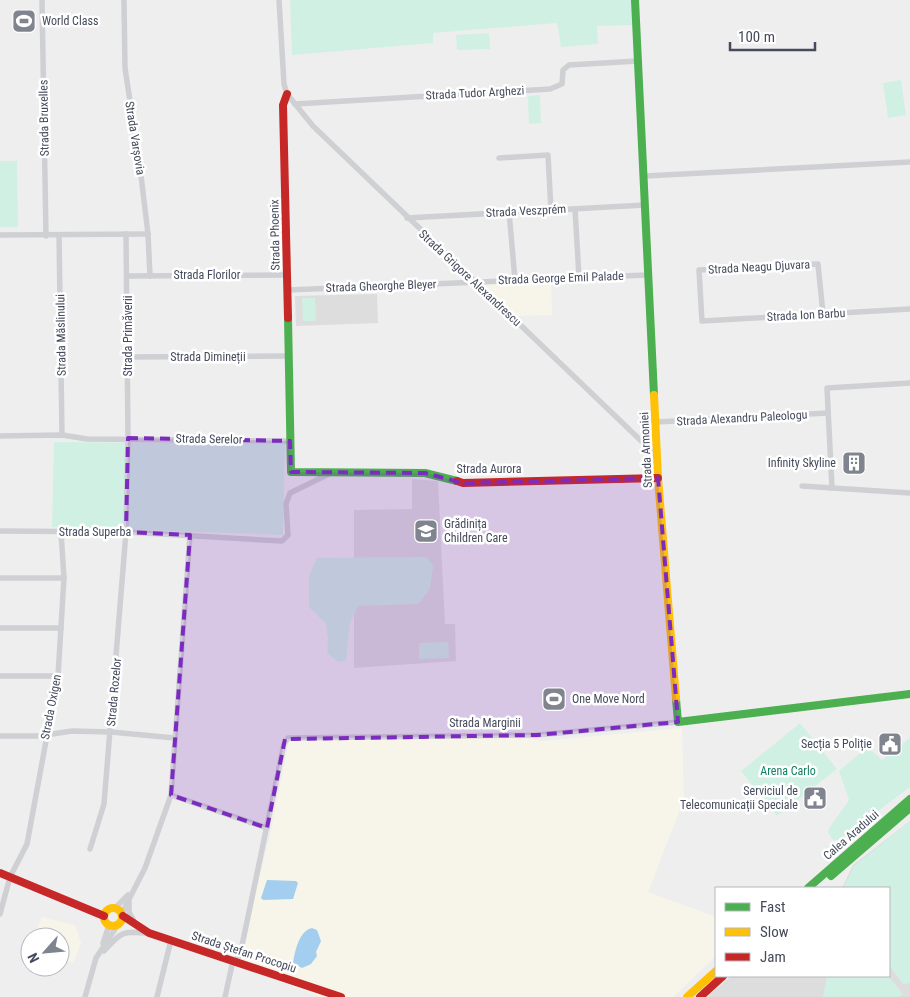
<svg xmlns="http://www.w3.org/2000/svg" width="910" height="997" font-family="'Roboto Condensed',sans-serif">
	<style>
		.commercial { fill: #f7f5e9 }
		.education { fill: #ddddde }
		.green { fill: #d1f0e4 }
		.water { fill: #a3ceef }
		.lines { fill: none; stroke-linecap: round; stroke-linejoin: round }
		.street { stroke: #cfd0d4; stroke-width: 5.5 }
		.fast { stroke: #4caf50; stroke-width: 8 }
		.slow { stroke: #ffc107; stroke-width: 8 }
		.jam { stroke: #c62828; stroke-width: 8 }
		.marked { fill: #7b2cbf; fill-opacity: 0.2; stroke: #7b2cbf; stroke-width: 4; stroke-dasharray: 10 6; stroke-linejoin: round }
		.labels { text-anchor: middle; stroke-width: 5; stroke-linejoin: round; paint-order: stroke }
		.poi-label { font-size: 12px; fill: #454b5c; stroke: #fff; text-anchor: start }
		.street-label { font-size: 12px; fill: #454b5c; stroke: #fff }
		.park-label { font-size: 12px; fill: #128163; stroke: #fff }
	</style>
	<rect width="100%" height="100%" fill="#efeeee"/>
	<g class="commercial">
		<path d="M551,281L552,315L514,316L481,284Z"/>
		<path d="M682,728L684,799L648,892L716,917V956L673,997H321L238,965L270,835L289,741L516,736L542,741Z"/>
		<path d="M42,917L75,925L81,943L73,963L60,958V937H34Z"/>
	</g>
	<g class="education">
		<path d="M377,294L378,323L296,326L295,296Z"/>
		<path d="M412,479L438,481L445,624H455L456,661L354,668V510L412,509Z"/>
		<path d="M910,821V997H707L731,976H889V888H842L853,865Z"/>
	</g>
	<g class="green">
		<path d="M290,0H634L636,25L597,26L598,44L561,47L557,23L433,33V43L292,55Z"/>
		<path d="M489,33L490,49L457,50L456,35Z"/>
		<path d="M901,80L906,115L888,118L883,83Z"/>
		<path d="M540,95L541,123L529,124L528,96Z"/>
		<path d="M0,161H17L18,227H0Z"/>
		<path d="M302,298H315L316,321H303Z"/>
		<path d="M54,442L285,444L283,535L52,527Z"/>
		<path d="M427,557L433,566L430,589L418,604L358,606L350,623L346,660L338,662L327,653L328,640L326,624L309,607V575L317,558Z"/>
		<path d="M448,642L449,658L419,659V643Z"/>
		<path d="M800,723L837,769L777,816L741,771Z"/>
		<path d="M910,738V787L838,841L832,839L828,832C830,824 844,809 849,800L839,771L865,749L871,750L882,760Z"/>
		<path d="M910,821V983L903,984L889,965V888H843L854,866Z"/>
		<path d="M827,976H888L903,994L899,997H823Z"/>
	</g>
	<g class="water">
		<path d="M267,880L296,881L298,883L293,899L263,900L261,898Z"/>
		<path d="M312,928L317,930L321,941L316,952L317,956L311,964L302,968L293,963C295,951 299,931 312,928Z"/>
	</g>
	<g class="lines">
		<g class="street">
			<path d="M42,0L46,236"/>
			<path d="M124,0L125,68L140,167L148,234L150,276"/>
			<path d="M279,0L284,84L287,94L313,126L658,457"/>
			<path d="M295,104L550,89L562,84L563,70L569,65L638,61"/>
			<path d="M499,158L548,155L551,210"/>
			<path d="M645,176L910,162"/>
			<path d="M575,209L579,277"/>
			<path d="M509,212L515,280"/>
			<path d="M407,218L645,205"/>
			<path d="M0,235L148,234"/>
			<path d="M59,235L62,435"/>
			<path d="M127,276L287,275"/>
			<path d="M288,290L647,275"/>
			<path d="M823,314L818,264L699,270L702,321L910,309"/>
			<path d="M128,357L289,356"/>
			<path d="M656,422L828,413"/>
			<path d="M0,436L62,435L87,439L290,441"/>
			<path d="M802,486L910,493"/>
			<path d="M832,488L827,388L910,383"/>
			<path d="M0,531L126,532L282,541L288,535L286,504L290,493L333,472"/>
			<path d="M0,578H64"/>
			<path d="M0,628H61"/>
			<path d="M0,676H58"/>
			<path d="M0,736H39L72,731L111,732L175,738"/>
			<path d="M171,795L267,828"/>
			<path d="M90,849L104,804L126,532L128,438L126,234"/>
			<path d="M129,902V912L134,921"/>
			<path d="M115,908L128,895"/>
			<path d="M122,913L145,868L171,795L190,535"/>
			<path d="M0,914L10,877L27,844L58,676L64,578L61,532"/>
			<path d="M103,943L109,925"/>
			<path d="M104,951C121,932 122,931 147,933"/>
			<path d="M85,997L96,958L117,926"/>
			<path d="M157,997L171,940"/>
			<path d="M225,997L232,965L240,955L284,744L288,738L537,735L678,722"/>
		</g>
		<g class="fast">
			<path d="M635,0L654,395"/>
			<path d="M288,318L291,472L425,473L457,481"/>
			<path d="M676,699L678,722L910,694"/>
			<path d="M831,876L910,808"/>
			<path d="M808,888L910,799"/>
		</g>
		<g class="slow">
			<path d="M654,395L658,478L676,699"/>
			<circle cx="113" cy="917" r="9"/>
			<path d="M687,997L716,971"/>
		</g>
		<g class="jam">
			<path d="M287,94L283,105L288,318"/>
			<path d="M457,481L463,483L658,478"/>
			<path d="M0,873L104,916"/>
			<path d="M123,916L149,933L341,997"/>
			<path d="M700,997L723,976"/>
		</g>
	</g>
	<path class="marked" d="M128,438L290,441L291,472L425,473L463,483L658,478L678,722L537,735L285,739L267,828L171,795L190,535L126,532Z"/>
	<defs>
		<g id="stadium-square" transform="scale(1.25)"><rect x="-9" y="-9" width="18" height="18" rx="4" fill="#80848f" stroke="#fff"/><path d="M0-5a6.5 5 0 1 0 0 10a6.5 5 0 1 0 0-10ZM-3.5-1.8h7v3.6h-7Z" fill="#fff"/></g>
		<g id="building-square" transform="scale(1.25)"><rect x="-9" y="-9" width="18" height="18" rx="4" fill="#80848f" stroke="#fff"/><path d="M-4-6H4V6H1V3H-1V6H-4ZM-2.5-4.3h1.7v1.8h-1.7ZM.8-4.3h1.7v1.8H.8ZM-2.5-1h1.7V.8h-1.7ZM.8-1h1.7V.8H.8Z" fill="#fff"/></g>
		<g id="school-square" transform="scale(1.25)"><rect x="-9" y="-9" width="18" height="18" rx="4" fill="#80848f" stroke="#fff"/><path d="M0-5L7-2L0 1L-7-2ZM-4 1L0 2.5L4 1V4Q0 6-4 4Z" fill="#fff"/></g>
		<g id="civic-square" transform="scale(1.25)"><rect x="-9" y="-9" width="18" height="18" rx="4" fill="#80848f" stroke="#fff"/><path d="M-.6-6.5H3V-4.5H.6V-3L4-1V1h2V6H-6V1h2V-1L-.6-3ZM-1.2 2.5V6h2.4V2.5Z" fill="#fff"/></g>
	</defs>
	<g fill-rule="evenodd">
		<use href="#stadium-square" x="24" y="21"/>
		<use href="#building-square" x="854" y="463"/>
		<use href="#school-square" x="426" y="531"/>
		<use href="#stadium-square" x="554" y="699"/>
		<use href="#civic-square" x="890" y="744"/>
		<use href="#civic-square" x="815" y="798"/>
	</g>
	<g class="labels">
		<g class="poi-label">
			<text x="42" y="25">World Class</text>
			<text x="836" y="467" text-anchor="end">Infinity Skyline</text>
			<text x="444" y="528">Grădinița<tspan x="444" dy="14">Children Care</tspan></text>
			<text x="572" y="703">One Move Nord</text>
			<text x="872" y="748" text-anchor="end">Secția 5 Poliție</text>
			<text x="798" y="795" text-anchor="end">Serviciul de<tspan x="798" dy="14">Telecomunicații Speciale</tspan></text>
		</g>
		<g class="street-label">
			<text transform="translate(475 93) rotate(-3)" y="4">Strada Tudor Arghezi</text>
			<text transform="translate(44 118) rotate(-91)" y="4">Strada Bruxelles</text>
			<text transform="translate(135 138) rotate(81)" y="4">Strada Varșovia</text>
			<text transform="translate(526 211) rotate(-3)" y="4">Strada Veszprém</text>
			<text transform="translate(275 235) rotate(-91)" y="4">Strada Phoenix</text>
			<text transform="translate(759 267) rotate(-3)" y="4">Strada Neagu Djuvara</text>
			<text x="207" y="279">Strada Florilor</text>
			<text transform="translate(470 278) rotate(43)" y="4">Strada Grigore Alexandrescu</text>
			<text transform="translate(561 278) rotate(-2)" y="4">Strada George Emil Palade</text>
			<text transform="translate(381 286) rotate(-2)" y="4">Strada Gheorghe Bleyer</text>
			<text transform="translate(806 315) rotate(-3)" y="4">Strada Ion Barbu</text>
			<text transform="translate(61 335) rotate(-91)" y="4">Strada Măslinului</text>
			<text transform="translate(128 336) rotate(-90)" y="4">Strada Primăverii</text>
			<text x="208" y="361">Strada Dimineții</text>
			<text transform="translate(742 418) rotate(-3)" y="4">Strada Alexandru Paleologu</text>
			<text transform="translate(209 439) rotate(1)" y="4">Strada Serelor</text>
			<text transform="translate(646 450) rotate(-93)" y="4">Strada Armoniei</text>
			<text x="489" y="473">Strada Aurora</text>
			<text x="95" y="536">Strada Superba</text>
			<text transform="translate(114 692) rotate(-85)" y="4">Strada Rozelor</text>
			<text transform="translate(51 707) rotate(-79)" y="4">Strada Oxigen</text>
			<text x="485" y="727">Strada Marginii</text>
			<text transform="translate(851 835) rotate(-41)" y="4">Calea Aradului</text>
			<text transform="translate(244 952) rotate(18)" y="4">Strada Ștefan Procopiu</text>
		</g>
		<g class="park-label">
			<text x="788" y="775">Arena Carlo</text>
		</g>
	</g>
	<rect x="715" y="887" width="175" height="90" fill="#ffffff" stroke="#b5b7be"/>
	<rect x="725" y="903" width="25" height="8" fill="#4caf50" stroke="#b5b7be"/>
	<text x="760" y="912" font-size="15" fill="#454b5c">Fast</text>
	<rect x="725" y="928" width="25" height="8" fill="#ffc107" stroke="#b5b7be"/>
	<text x="760" y="937" font-size="15" fill="#454b5c">Slow</text>
	<rect x="725" y="953" width="25" height="8" fill="#c62828" stroke="#b5b7be"/>
	<text x="760" y="962" font-size="15" fill="#454b5c">Jam</text>
	<g transform="translate(45 952) rotate(243)"><circle r="24" fill="#ffffff" stroke="#b5b7be"/>
	<path d="M0-4L9 19L0 12L-9 19Z" fill="#80848f"/>
	<text y="-8" font-size="14" font-weight="bold" text-anchor="middle" fill="#454b5c">N</text>
	</g>
	<path d="M730 42v8h85v-8" fill="none" stroke="#454b5c" stroke-width="2.5"/>
	<text x="738" y="42" font-size="15" fill="#454b5c" stroke="#ffffff" stroke-width="4" paint-order="stroke">100 m</text>
</svg>
